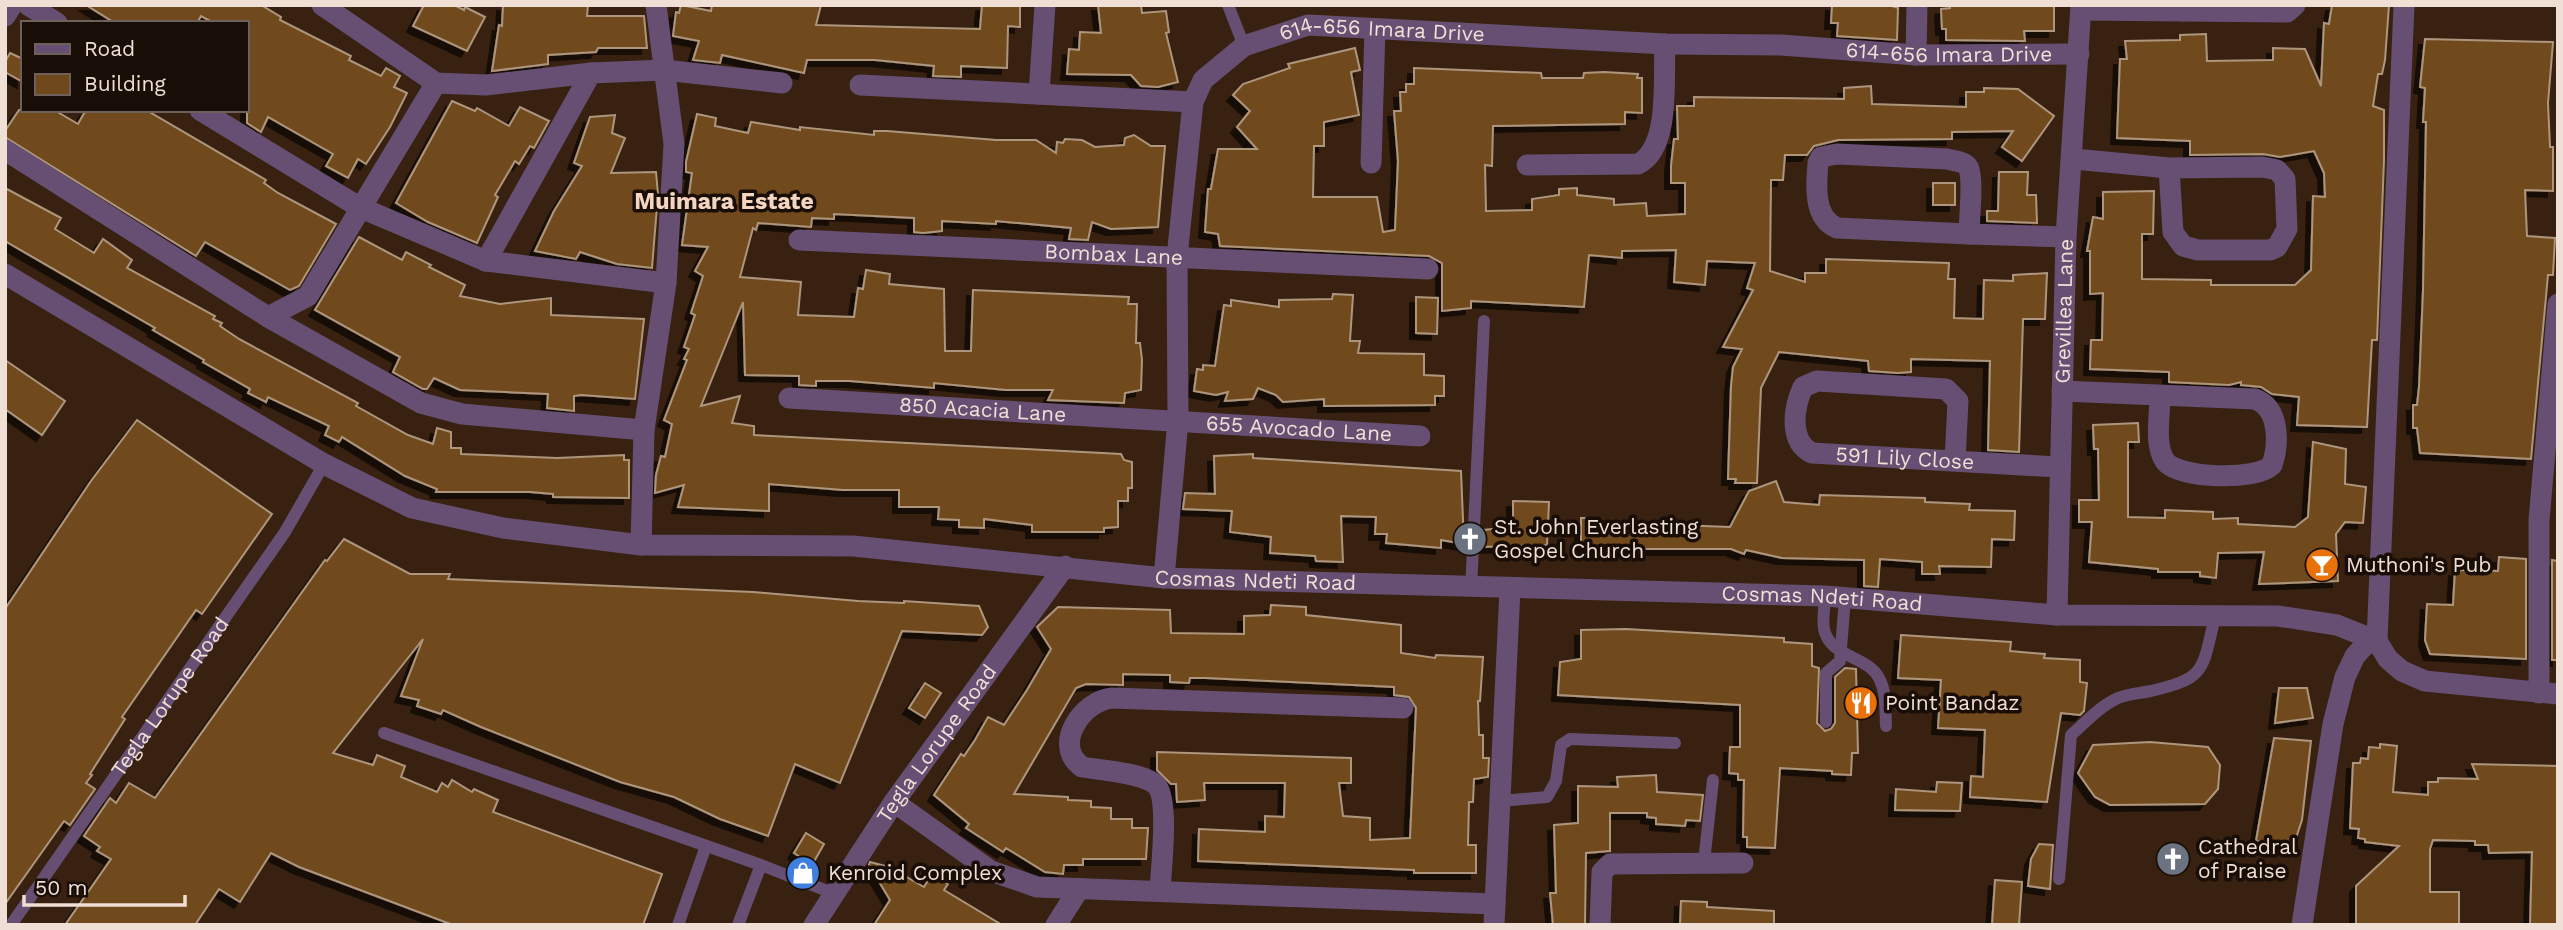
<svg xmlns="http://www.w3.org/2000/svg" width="2563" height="930" font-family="'Work Sans',sans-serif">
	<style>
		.building { fill: #6f491c; stroke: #ae967e; stroke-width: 2; filter: url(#shadow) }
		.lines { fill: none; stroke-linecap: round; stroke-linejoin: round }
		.lane { stroke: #664f72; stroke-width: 12 }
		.street { stroke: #664f72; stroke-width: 21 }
		.labels { text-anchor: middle; stroke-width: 7; stroke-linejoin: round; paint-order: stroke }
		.street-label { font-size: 21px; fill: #efdfd5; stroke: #180d07 }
		.poi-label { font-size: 21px; fill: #efdfd5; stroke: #180d07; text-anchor: start }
		.neighbourhood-label { font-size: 23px; font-weight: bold; fill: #f4d5c0; stroke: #180d07 }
	</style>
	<defs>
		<filter id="shadow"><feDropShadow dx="-6" dy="6" stdDeviation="0" flood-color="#0009"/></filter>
	</defs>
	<rect width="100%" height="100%" fill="#382110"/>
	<g class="building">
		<path d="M86,5H261L281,17L280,20L351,56L349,60L381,76L386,68L400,76L394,87L407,93L390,127L366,164L358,159L348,178L326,166L333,154L268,117L261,132L247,123V23H214L201,16L197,23H115Z"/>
		<path d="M424,5H454L464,10L465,7L485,17L467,51L413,26Z"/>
		<path d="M503,5H588L587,16H644L647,48H598L596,52L548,55V64L492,71L499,25L502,26Z"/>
		<path d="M681,5L711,11L712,5H821L816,25L980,29L982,5H1020V27L1008,26L1007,68L961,66V77L933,76L934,66L875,60H807L804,73L722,55L720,63L693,60L699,41L673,36L676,12L679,13Z"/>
		<path d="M1098,5H1141L1142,13L1166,11L1169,32L1166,33L1178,82L1158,87L1141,86L1131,75L1067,74L1069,49L1079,50L1080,32L1101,33Z"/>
		<path d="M1832,5H1889L1898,8L1897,40L1837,36L1838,23H1831Z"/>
		<path d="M1950,5H2054V31H2024L2025,41L1946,40V29H1942L1941,9L1950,8Z"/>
		<path d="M2332,5H2389L2385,60L2382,74H2378L2373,106L2384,110V160L2377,340H2372L2367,427L2297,425L2299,397L2272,394L2261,387L2241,385V382L2229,385L2169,382V372L2090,369L2091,340H2102L2103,293L2090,294V251H2087L2093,217L2103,219V192L2154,191L2153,234H2142V279L2211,280V285H2295L2311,270L2313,196L2325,197L2324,173L2314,151L2280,157L2263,154L2190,155V141L2117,138L2120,59H2127L2125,41L2180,40V35L2206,34L2207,61L2273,60V48L2305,49L2321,86L2324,23L2329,24Z"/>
		<path d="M2425,39L2553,42L2548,103L2550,147H2553V191L2525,190L2527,236L2555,238L2553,275H2548L2531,459L2420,453L2417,428H2413V405H2417L2419,387L2423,291L2426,122H2423L2425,88L2420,87Z"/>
		<path d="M1355,48L1360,70L1351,72L1359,115L1324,122V146H1314L1313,197H1377L1383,232L1395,230L1398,161L1394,111H1401L1400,92H1406V84H1414V68L1541,73L1542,78H1583L1584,73L1604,72L1638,74L1637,78H1642V113L1625,112V124L1493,126L1492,166L1485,165L1486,211L1532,210V199L1559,195V189L1577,188V195L1614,199V205L1646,203L1647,216L1685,214V183H1671V166L1674,139H1678L1677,106H1694V97L1844,99V88L1871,86L1872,104L1966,107V92H1984V88L2018,89L2054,116L2022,161L2002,147L2013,131L1952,132V139L1838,140L1814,146L1807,155H1785L1783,180H1771L1770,271L1805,282V273H1826V259L1949,263L1948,279H1955L1954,318L1983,319L1984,280L2013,281V275L2047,273L2045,319H2023L2019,452L1988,450L1990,361L1911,359V372L1898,373L1869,371L1868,361L1779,352L1761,388L1757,483H1735L1736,479H1728L1731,386L1733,367L1742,349L1723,347L1753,290L1747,288L1755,263L1707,261L1705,285L1674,282L1676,250L1622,251V258L1589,255L1584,307L1471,301V308L1442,311V263L1429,256L1220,246L1218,234L1205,232L1208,189H1211L1218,149H1257L1237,127L1250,111L1233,95L1243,84L1290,68L1288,64Z"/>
		<path d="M10,53L23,59V82L5,72V62Z"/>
		<path d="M452,101L475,111L477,108L509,126L520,107L549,121L534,148L530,146L519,164L515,161L495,195L498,197L477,243L428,222L396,203Z"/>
		<path d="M19,110H54L78,124L86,110H146L266,180L264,183L278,193L336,224L299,286L290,290L205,242L196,256L5,137V131Z"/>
		<path d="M697,114L716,118L715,126L748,133L751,122L800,130V127L874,135V131H887L996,140H1036L1056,153L1057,142L1063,143L1065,139L1082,140L1095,147L1124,145L1125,138L1134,135L1151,146H1165L1158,227L1111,229L1092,222L1088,240L1069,239L1071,228L996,221V224L942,221V231L923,233L914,232V218L834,214V219L812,218L811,227L758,223L756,230L753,228L740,277L801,282L798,315L854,317L858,288L863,289L866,270L890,274L889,284L944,289L945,351H971L973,290L1129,297L1128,304H1137L1136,343H1140L1142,360L1141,390L1125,393L1124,403L1048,400L1053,390H1006L934,383V388L850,381H816V386L799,385V376L745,375L743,302L701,406L740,396L732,423L754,426V435L1121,454L1124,460L1132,462V488H1128V501H1118V527L1104,528V532H1032V525L984,519V528L959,527V520L938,519L939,507H899V490H843L769,484V511L678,507L684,485L655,493L656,475L661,456L665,457L672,424L664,420L687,360L684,359L689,349L684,347L695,315L691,313L703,276L695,271L708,247L682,245L692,173L686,172V162Z"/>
		<path d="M615,115L612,133L625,138L611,173L656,172L658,194L652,268L617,264L580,252L576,259L535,251L554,211L582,166L574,163L590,117Z"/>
		<path d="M1999,172H2028L2027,195H2036L2037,223L1987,221V211H1998Z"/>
		<rect x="1933" y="183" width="22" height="22"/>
		<path d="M5,188L61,218L55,229L94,253L103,239L132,260L127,268L215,316L213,319L222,323L220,326L239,339L358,403L356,406L408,435L433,444L437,428L451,432V448H461V454L557,458L624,455V460H629V498L553,497V494L530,492H436L437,489L405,476L342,437L339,442L325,435L329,426L268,397L266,402L248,393L250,389L203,362L204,360L153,330L155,328L5,241Z"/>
		<path d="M359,237L402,260L406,252L431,265L429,267L465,285L460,296L500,304L551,298V315L644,319L635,399L581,395L574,396V411L547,408L548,394L460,390L434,378L427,389H423L393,372L400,357L315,310Z"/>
		<path d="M1333,294L1353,295L1350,341H1360L1358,353L1424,354V375L1444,376V396H1435V405L1324,406V399L1283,402L1276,395L1258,388L1253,399L1225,401L1228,392L1216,395L1194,391L1197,369L1203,370V365L1215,366L1224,305L1231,306V300L1279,307V300L1332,299Z"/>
		<path d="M1416,297L1438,298L1437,334L1416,333Z"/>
		<path d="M5,360L65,401L42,435L5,409Z"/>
		<path d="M137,420L272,514L202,614L196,610L122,717L125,719L90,774L92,775L86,783L95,789L70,825L64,821L5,904V609L91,481Z"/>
		<path d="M2138,423L2139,442H2128V517L2165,518V510L2213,512V519L2238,518V524L2295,527L2308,517L2313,442L2346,449L2345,484L2366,487L2363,523L2345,522L2336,534L2338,581L2259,584L2264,552L2218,553L2216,578L2200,576V572H2158V569L2089,562L2092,522H2079V500H2099L2098,449H2094L2093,425Z"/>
		<path d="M1253,454V458L1461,471L1464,544L1441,540V548L1386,543L1387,534H1375L1376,517L1341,516L1343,562L1316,561L1315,556L1270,553L1271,537L1230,532L1232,511L1183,509L1185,493L1215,494L1214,456Z"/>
		<path d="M1776,481L1784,502L1819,505L1820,495L1925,498V502L1970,504L1969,510L2015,511L2014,540L1992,539L1991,567L1939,566L1940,574H1922V562L1880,559L1878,587L1864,586V560L1782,558L1746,550L1744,554L1731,549H1581V518H1599V531H1676V525L1730,527L1749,491Z"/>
		<path d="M1513,501L1549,502L1547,545L1482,547L1483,530L1513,527Z"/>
		<path d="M344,539L410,574H450L448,579L753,592L858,601L904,603V601L979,606L988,627L982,635L902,631L840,783L795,764L768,836L720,819L674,797L620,782L481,727L443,710L441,714L417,706L419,700L401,696L423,639L333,753L373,765L377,755L405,766L401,777L437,792L442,783L448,787L452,780L472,792L474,789L498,800L493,812L662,874L643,925H453L299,867L271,853L240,902L219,889L195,925H65L111,859L97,851L100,847L84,836L110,798L116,803L129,783L155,798L325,560L327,561Z"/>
		<path d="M2499,557L2526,559V659L2430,654L2425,640L2427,604L2453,605L2455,570L2498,571Z"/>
		<path d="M2552,560L2558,561V660H2552Z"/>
		<path d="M1271,605L1306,607V615L1401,625V653L1435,658L1436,655L1483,657L1480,701H1478L1479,735H1483V758H1489L1488,777L1474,779L1473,802H1469L1468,845H1476V873H1414V870L1198,861L1199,829L1265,832V816L1284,817L1285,783H1204L1205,800L1177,802L1176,784H1171L1157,770V752L1351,758V783H1339L1343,816L1370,818V840L1410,838L1416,708L1409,697L1394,695V687L1206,678H1190L1189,683L1170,682V675L1123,674V685L1086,684L1076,688L1014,794L1068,797V800L1091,801V807L1111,808V819H1132V828H1148L1146,859H1083V865H1064L1063,874L1045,872L1006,848L1003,852L966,828L969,824L934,795L961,754L964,756L975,740L988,717L1004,725L1027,690L1051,649L1037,627L1058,607L1170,610L1171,633L1244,634V616L1270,615Z"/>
		<path d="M1626,629L1784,638V642L1812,644V666L1819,668L1817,723L1825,731L1831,729L1835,723V677L1845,668L1856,669L1858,753H1852L1851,775L1832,774V771L1780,768L1775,848L1747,847V837H1743L1744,780H1738V774L1729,773L1730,747H1740V705L1558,695L1560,662L1581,659V630Z"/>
		<path d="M1901,635L2011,642L2010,651L2045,654L2044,658L2080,660V682L2087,683L2084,711L2080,715L2061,713L2047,802L1970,797L1971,776L1983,777L1985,730L1938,728L1941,680L1898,678Z"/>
		<path d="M925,683L941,693L925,718L909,708Z"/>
		<path d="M2279,688H2307L2313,718L2275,723Z"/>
		<path d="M2274,738L2311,741L2302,820L2293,847L2256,841Z"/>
		<path d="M2150,742L2208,747L2220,765L2218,789L2205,804L2110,805L2095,797L2078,773L2093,745Z"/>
		<path d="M2380,744L2397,746L2393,792L2428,795V782H2438V778L2478,779L2472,764L2558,766V925H2530L2532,852L2489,853L2488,845H2475V841L2433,840L2430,849V892H2459V925H2356V886L2399,846L2365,842V839L2358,838L2359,829L2350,828L2353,763H2360L2361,758L2368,759L2369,747L2380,748Z"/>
		<path d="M1656,775L1657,792L1703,795L1700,821L1686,820L1685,826L1656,824V818L1647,817V813H1610V851L1586,853L1585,925H1553L1550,893H1556L1554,825L1578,823V786L1618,787L1617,777Z"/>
		<path d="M1937,782L1962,783L1960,811L1895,810L1896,789L1936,792Z"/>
		<path d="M806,833L824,844L812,865L794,853Z"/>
		<path d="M2039,844L2053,845L2050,889L2028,886L2031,859Z"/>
		<path d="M870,862L889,867L924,887L932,874L948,884L944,890L1002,925H874L890,900L869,865Z"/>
		<path d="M1995,880L2022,882L2019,925H1992Z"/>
		<path d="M1681,901L1707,902V907L1774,911V925H1680Z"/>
	</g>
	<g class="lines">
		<g class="lane">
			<path d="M1228,5L1244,46"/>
			<path d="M1471,589L1484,321"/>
			<path d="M1825,596C1825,606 1822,619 1824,629C1830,658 1867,655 1879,678C1887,693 1885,710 1886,726"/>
			<path d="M1826,722V673L1840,661L1845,598"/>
			<path d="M384,733L761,865L835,894"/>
			<path d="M1501,801L1547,797L1556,781L1561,745L1570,739L1675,743"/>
			<path d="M1704,862L1713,780"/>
			<path d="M2059,879L2071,735C2086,722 2100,706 2118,698C2128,694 2141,693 2151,691C2207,678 2202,670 2215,617"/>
			<path id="s1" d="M11,925L285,532L324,464"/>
			<path d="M678,925L706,846"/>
			<path d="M738,925L761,865"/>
		</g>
		<g class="street">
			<path d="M28,5L57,23"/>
			<path d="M322,5L436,83L486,85L591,73"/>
			<path d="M2184,5L2183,11L2287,12L2295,5"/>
			<path d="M2081,10L2183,11"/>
			<path d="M5,16L12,5"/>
			<path d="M1916,55L1917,5"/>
			<path d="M860,85L1193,102"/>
			<path d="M1039,94L1045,5"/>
			<path d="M200,110L359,207L486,261L666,283"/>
			<path d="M5,150L268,317L421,403L462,414L644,430"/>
			<path d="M1837,154L1947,159C1953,161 1964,161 1968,167C1974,177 1969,220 1969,234L1837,228C1813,218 1816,185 1818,163L1821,157Z"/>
			<path d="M2074,159L2169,168L2263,167L2277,170L2285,179L2287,229L2277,247L2270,250H2198L2183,246L2173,232L2169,168"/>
			<path d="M1371,163L1375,29"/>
			<path d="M1527,165L1638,164C1671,148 1663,77 1665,44"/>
			<path d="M1969,234L2066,237"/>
			<path id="s2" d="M799,240L1428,269"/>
			<path d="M486,261L591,73L664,70L782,83"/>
			<path id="s3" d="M5,274L324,464L412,508L503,528L641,545L853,546L1164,578L1825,596L2057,615L2278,616L2337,625L2377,641L2388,659L2402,671L2425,681L2558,694"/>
			<path d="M268,317L308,296L436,83"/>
			<path d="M2062,391L2255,399C2280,408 2279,444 2272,465C2257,481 2178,479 2165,461C2154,445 2160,415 2160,396"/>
			<path id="s4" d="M789,398L1420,436"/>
			<path id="s5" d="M1955,461L1958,401L1946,389L1817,381L1803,387C1793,409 1789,442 1812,453L2058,467"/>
			<path d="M641,545L644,430L666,283L674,144L656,5"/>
			<path id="s6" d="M1164,578L1178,420L1177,257L1193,102L1203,80L1244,46L1308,25L1665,44L1781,45L1916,55L2079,54"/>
			<path id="s7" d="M2057,615L2066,237L2081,5"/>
			<path d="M2539,693V520L2558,304"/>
			<path d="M894,802L991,871L1037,887L1495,904"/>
			<path d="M1160,890C1161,870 1170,796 1155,784C1142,773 1101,770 1082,767C1052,745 1082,701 1112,698L1403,708"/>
			<path id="s8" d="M814,925L894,802L1065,566"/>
			<path d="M1056,925L1079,889"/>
			<path d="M1494,925L1510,589"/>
			<path d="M1600,925L1602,872L1610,864L1743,863"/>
			<path d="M2302,925L2333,724L2345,677L2355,656L2365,645L2377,641L2404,5"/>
		</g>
	</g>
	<defs>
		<g id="church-disc" transform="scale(1.75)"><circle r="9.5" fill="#6b7280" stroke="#180d07"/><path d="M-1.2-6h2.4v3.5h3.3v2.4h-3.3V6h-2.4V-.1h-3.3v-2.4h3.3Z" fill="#fff"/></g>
		<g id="bar-disc" transform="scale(1.75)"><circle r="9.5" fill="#e8710a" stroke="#180d07"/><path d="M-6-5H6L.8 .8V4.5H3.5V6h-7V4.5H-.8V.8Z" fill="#fff"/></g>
		<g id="restaurant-disc" transform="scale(1.75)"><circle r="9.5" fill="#e8710a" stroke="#180d07"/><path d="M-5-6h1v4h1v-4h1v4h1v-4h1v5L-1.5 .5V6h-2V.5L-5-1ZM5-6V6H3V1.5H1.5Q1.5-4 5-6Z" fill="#fff"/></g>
		<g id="shop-disc" transform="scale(1.75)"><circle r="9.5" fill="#3f7fe0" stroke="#180d07"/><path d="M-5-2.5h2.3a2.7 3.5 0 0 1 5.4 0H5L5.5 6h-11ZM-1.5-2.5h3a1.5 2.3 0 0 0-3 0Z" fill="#fff"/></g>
	</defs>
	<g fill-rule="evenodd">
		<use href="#church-disc" x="1470" y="539"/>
		<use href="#bar-disc" x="2322" y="565"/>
		<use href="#restaurant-disc" x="1861" y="703"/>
		<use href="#church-disc" x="2173" y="859"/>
		<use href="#shop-disc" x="803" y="873"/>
	</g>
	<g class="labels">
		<g class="street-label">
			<text dy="7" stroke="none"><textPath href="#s6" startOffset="696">614-656 Imara Drive</textPath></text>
			<text dy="7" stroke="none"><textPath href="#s6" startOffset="1264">614-656 Imara Drive</textPath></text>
			<text dy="7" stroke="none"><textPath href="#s2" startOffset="315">Bombax Lane</textPath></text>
			<text dy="7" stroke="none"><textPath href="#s7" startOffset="304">Grevillea Lane</textPath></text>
			<text dy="7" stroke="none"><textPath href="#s4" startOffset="194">850 Acacia Lane</textPath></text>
			<text dy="7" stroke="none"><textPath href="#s4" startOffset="511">655 Avocado Lane</textPath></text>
			<text dy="7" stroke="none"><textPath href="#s5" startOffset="388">591 Lily Close</textPath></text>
			<text dy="7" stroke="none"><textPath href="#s3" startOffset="1318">Cosmas Ndeti Road</textPath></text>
			<text dy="7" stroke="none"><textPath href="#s3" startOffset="1885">Cosmas Ndeti Road</textPath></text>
			<text dy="7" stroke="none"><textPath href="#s1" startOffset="278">Tegla Lorupe Road</textPath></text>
			<text dy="7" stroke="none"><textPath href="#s8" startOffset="219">Tegla Lorupe Road</textPath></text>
		</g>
		<g class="poi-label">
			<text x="1494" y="534">St. John Everlasting<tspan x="1494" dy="24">Gospel Church</tspan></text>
			<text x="2346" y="572">Muthoni's Pub</text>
			<text x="1885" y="710">Point Bandaz</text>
			<text x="2198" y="854">Cathedral<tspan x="2198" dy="24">of Praise</tspan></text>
			<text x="828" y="880">Kenroid Complex</text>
		</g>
		<g class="neighbourhood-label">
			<text x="724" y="209">Muimara Estate</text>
		</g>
	</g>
	<rect width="2563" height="930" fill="none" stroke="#efdfd5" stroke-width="14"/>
	<rect x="21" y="21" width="228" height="91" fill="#180d07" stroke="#6e6159" stroke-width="2"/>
	<rect x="35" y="44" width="35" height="10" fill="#664f72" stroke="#6e6159" stroke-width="2"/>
	<text x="84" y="56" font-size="21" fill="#efdfd5">Road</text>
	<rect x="35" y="74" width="35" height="21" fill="#6f491c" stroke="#6e6159" stroke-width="2"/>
	<text x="84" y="91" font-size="21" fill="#efdfd5">Building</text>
	<path d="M24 895v10h161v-10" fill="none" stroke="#efdfd5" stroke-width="3.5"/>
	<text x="35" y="895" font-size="21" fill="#efdfd5" stroke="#180d07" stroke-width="5" paint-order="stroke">50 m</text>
</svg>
